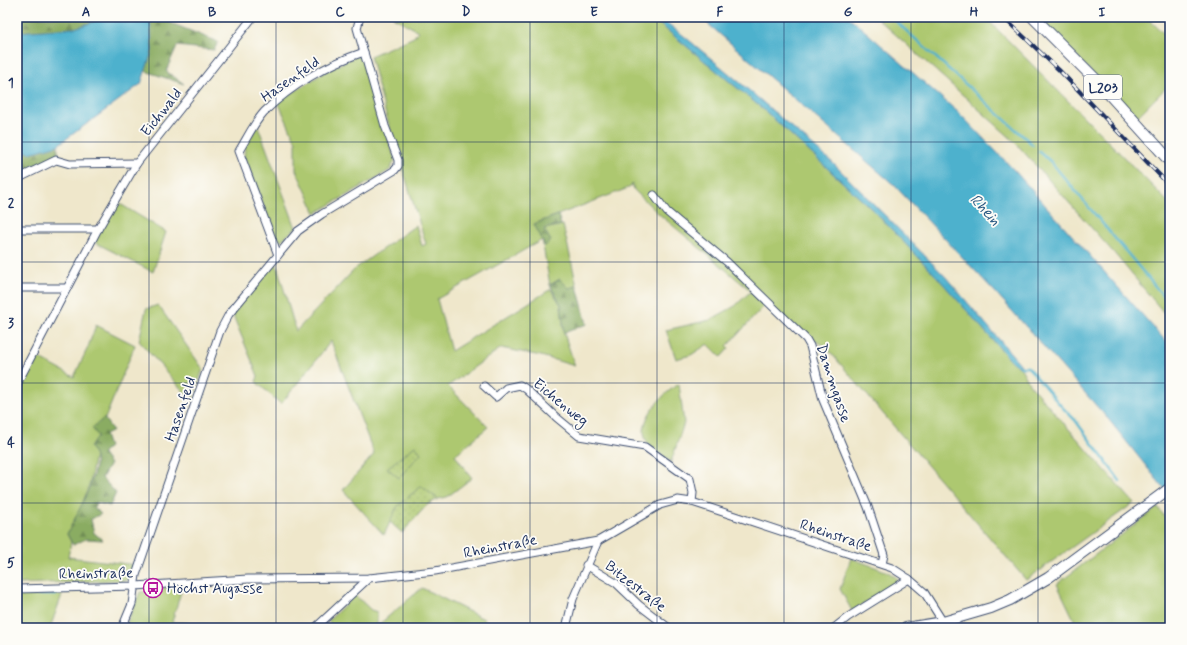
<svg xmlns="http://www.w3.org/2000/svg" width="1187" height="645" font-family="Mynerve,sans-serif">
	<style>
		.grass { fill: #adc86f; stroke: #647c66 }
		.forest { fill: url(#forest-firs); stroke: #526e60 }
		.park { fill: url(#park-dots); stroke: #647c66 }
		.water { fill: #4eb1cd; stroke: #347096 }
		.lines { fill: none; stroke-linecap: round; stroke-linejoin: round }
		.stream { stroke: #4eb1cd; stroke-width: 2.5 }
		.minor-casing { stroke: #3b4b6e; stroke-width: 9 }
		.secondary-casing { stroke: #3b4b6e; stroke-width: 12 }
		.primary-casing { stroke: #3b4b6e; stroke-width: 13 }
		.minor { stroke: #fff; stroke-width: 7 }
		.secondary { stroke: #fff; stroke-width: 10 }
		.primary { stroke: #fff; stroke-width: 11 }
		.rail-casing { stroke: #1b2f5e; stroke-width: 4 }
		.rail { stroke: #fdfcf7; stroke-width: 2.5; stroke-dasharray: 8; stroke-linecap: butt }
		.grid { fill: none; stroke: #1b2f5e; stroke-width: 1; stroke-opacity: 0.55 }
		.labels { text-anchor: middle; stroke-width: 3.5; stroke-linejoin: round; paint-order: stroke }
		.shield { fill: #fdfcf7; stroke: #5f6c8c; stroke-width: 1 }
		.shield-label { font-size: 14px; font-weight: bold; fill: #1b2f5e }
		.street-label { font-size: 15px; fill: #1b2f5e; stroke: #fdfcf7 }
		.poi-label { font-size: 15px; fill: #1b2f5e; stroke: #fdfcf7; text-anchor: start }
		.water-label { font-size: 16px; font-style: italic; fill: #2d5c85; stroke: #fdfcf7 }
		.neatline { fill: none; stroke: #1b2f5e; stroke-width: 1.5 }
		.grid-label { font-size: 13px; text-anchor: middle; font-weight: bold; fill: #1b2f5e }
	</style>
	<defs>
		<pattern id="forest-firs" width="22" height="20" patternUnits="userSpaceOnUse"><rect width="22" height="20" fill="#8aac62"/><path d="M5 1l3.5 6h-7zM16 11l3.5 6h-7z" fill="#708c54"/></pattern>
		<pattern id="park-dots" width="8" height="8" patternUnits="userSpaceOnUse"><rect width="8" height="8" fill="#adc86f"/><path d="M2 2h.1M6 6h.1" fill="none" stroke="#94ac63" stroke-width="1.8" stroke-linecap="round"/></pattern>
	</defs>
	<rect width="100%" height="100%" fill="#fdfcf7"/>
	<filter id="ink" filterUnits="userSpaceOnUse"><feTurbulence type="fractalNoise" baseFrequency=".025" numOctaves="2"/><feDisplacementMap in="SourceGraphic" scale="8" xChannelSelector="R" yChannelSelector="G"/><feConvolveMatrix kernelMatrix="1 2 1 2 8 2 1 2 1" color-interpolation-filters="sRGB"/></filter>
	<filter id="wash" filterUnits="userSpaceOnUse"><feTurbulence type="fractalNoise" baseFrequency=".012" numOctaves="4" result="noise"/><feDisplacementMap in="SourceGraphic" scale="16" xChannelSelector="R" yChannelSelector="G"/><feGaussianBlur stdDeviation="0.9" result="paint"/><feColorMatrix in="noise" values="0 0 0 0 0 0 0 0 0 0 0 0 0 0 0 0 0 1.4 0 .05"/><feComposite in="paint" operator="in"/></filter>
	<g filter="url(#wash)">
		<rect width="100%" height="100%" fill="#efe7cb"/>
		<g class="grass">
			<path d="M393,17H651L764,110L876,213L938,278L1012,362L1021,368L1030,385L1134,503L1026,580L825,346L809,338L766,304L727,346L729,348L721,357L708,344L691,355L676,359L666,330L710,320L735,306L751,291L659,214L634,190L632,183L631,187L534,224L544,229L563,225L577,286L569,288L560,279L550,285L542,240L437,299L451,351L551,289L561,305L564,333L575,366L541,356L501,348L448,386L488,427L455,455L472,478L447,497L438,499L421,486L397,507L384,535L343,490L374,454L331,341L281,404L256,382L258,376L232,313L276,262L296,331L356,268L416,225L422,246L426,244L386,115L370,56L414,37L418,31Z"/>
			<path d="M876,17H985L1168,202L1170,204V320L1114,253L1014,141Z"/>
			<path d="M1038,17H1146L1170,39V84L1136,118Z"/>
			<path d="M356,56L361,57L365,65L395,160L390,170L316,213L296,170V142L278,102L328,70Z"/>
			<path d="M258,126L296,228L278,243L244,157L245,146Z"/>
			<path d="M117,202L166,232L153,272L94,242Z"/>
			<path d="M158,305L203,369L192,401L139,341L146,309Z"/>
			<path d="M96,325L135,345L98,436L90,483L81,508L67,534L71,542L68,557L137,565L130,580L17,584V392L35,356L74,377L88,347Z"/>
			<path d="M679,384L684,423L671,462C664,456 652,450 647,442C635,422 663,393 679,384Z"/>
			<path d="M1158,507L1170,525V628H1078L1057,584Z"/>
			<path d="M851,558L888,572L897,578L896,582L893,585L852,611L840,589Z"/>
			<path d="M162,588H182L172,622L208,625L209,628H125L140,592L163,591Z"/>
			<path d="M422,588L484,619L487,623L496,628H336L328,621L355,595L371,610L377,612V626Z"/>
			<path d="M60,592L62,595L50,628H17V593Z"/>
		</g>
		<g class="forest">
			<path d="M17,17H108L75,28L17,32Z"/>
			<path d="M150,17H161V19L218,42L214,50L177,46L166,71L184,84L145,71L152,51Z"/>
			<path d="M58,145V156L25,174L17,180V148L30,153Z"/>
			<path d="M558,215L561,225L544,229L551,241L545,246L534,224Z"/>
			<path d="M560,279L569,288L577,286L587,324L564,333L561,305L550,285Z"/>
			<path d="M104,418L113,431L105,435L109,447L102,453L110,464L102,478L116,493L110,506L96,502L94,508L101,514L91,519L94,533L103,540L86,539L73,545L67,534C74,520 99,474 95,458C94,454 92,450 90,447L98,436L92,428Z"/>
		</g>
		<g class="park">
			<path d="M415,446L421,453L399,478L387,468Z"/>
			<path d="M421,486L438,499L427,505L402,533L390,522L397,507Z"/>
		</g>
		<g class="water">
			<path d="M108,17H150L152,51L141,84L58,145L30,153L17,148V32L75,28Z"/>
			<path d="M651,17H659L684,36L750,91L834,164L944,275L1021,365V368L1012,362L938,278L876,213L764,110Z"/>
			<path d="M700,17H849L959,113L1014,170L1170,346V496L1109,420L997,294L894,185Z"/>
		</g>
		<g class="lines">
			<g class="stream">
				<path d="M891,17L1033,145"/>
				<path d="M1039,151L1051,162L1170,304"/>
				<path d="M1021,367H1028L1062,407L1075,420L1120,481"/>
				<path d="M17,594L56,595"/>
			</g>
		</g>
	</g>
	<g filter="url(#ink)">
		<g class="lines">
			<g class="minor-casing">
				<g id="minor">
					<path d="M17,179L56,160L70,164L137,163"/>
					<path d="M654,195L667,212L727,262L806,339L810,346L823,400L868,507L884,555L882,564"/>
					<path d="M17,229H98"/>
					<path d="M278,255L239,151C247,138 254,123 264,112C291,85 328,64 364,52"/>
					<path d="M17,288H67"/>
					<path d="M17,384L98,229L137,163L253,17"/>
					<path d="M484,386L496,397L506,388L520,385L526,389L556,417L579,436L645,447L690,479L693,493L692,502"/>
					<path d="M586,565L616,583L639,605L669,628"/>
					<path d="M17,589L135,586L248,579L369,578L435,571L598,541L660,505L678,500L692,502L744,519L892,568L909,579L924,592L943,622"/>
					<path d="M122,628L132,604L136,575L220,331L229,314L298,231L322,214L395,170L398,166V160L385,126L357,28L360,17"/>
					<path d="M315,628L369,578"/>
					<path d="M566,628L573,599L598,541"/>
					<path d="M834,628L848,617L909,579"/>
				</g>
			</g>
			<g class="secondary-casing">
				<path id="secondary" d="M906,628L943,622L991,608L1010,600L1048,578L1170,488"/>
			</g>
			<g class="primary-casing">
				<path id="primary" d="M1033,17L1103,87L1170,161"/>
			</g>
			<use href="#minor" class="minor"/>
			<use href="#secondary" class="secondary"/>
			<use href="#primary" class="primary"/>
			<g class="rail-casing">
				<path id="rail" d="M1003,17L1059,70L1170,186"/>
			</g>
			<use href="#rail" class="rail"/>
		</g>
	</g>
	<path class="grid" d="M149,17V628M276,17V628M403,17V628M530,17V628M657,17V628M784,17V628M911,17V628M1038,17V628M17,142H1170M17,262H1170M17,383H1170M17,503H1170"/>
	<defs>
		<g id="bus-ring" transform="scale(1)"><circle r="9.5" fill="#fdfcf7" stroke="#b5179e" stroke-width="1.5"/><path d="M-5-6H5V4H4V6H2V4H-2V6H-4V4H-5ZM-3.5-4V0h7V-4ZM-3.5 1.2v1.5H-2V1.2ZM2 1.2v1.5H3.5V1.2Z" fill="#b5179e"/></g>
	</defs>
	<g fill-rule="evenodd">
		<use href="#bus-ring" x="153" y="588"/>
	</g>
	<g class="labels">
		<rect class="shield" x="1084" y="75" width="38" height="24" rx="3"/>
		<g class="shield-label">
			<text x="1103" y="92">L203</text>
		</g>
		<g class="street-label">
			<text transform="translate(290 79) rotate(-35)" y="5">Hasenfeld</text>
			<text transform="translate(161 112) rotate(-52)" y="5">Eichwald</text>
			<text transform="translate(834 383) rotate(72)" y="5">Dammgasse</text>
			<text transform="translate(561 402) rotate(39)" y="5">Eichenweg</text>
			<text transform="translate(180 409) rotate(-71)" y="5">Hasenfeld</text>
			<text transform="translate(836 535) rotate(18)" y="5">Rheinstraße</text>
			<text transform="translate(500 546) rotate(-11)" y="5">Rheinstraße</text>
			<text transform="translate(96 573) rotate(-1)" y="5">Rheinstraße</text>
			<text transform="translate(636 586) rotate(38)" y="5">Bitzestraße</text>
		</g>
		<g class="poi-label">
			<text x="167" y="593">Höchst Augasse</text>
		</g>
		<g class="water-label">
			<text transform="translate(986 209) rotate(46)" y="6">Rhein</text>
		</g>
	</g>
	<rect width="1187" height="645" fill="none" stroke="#fdfcf7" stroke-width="44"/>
	<rect x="22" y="22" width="1143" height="601" class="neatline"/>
	<g class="grid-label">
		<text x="86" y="16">A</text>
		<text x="212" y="16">B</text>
		<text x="340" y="16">C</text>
		<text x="466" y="16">D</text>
		<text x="594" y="16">E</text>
		<text x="720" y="16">F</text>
		<text x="848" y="16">G</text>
		<text x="974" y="16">H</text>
		<text x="1102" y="16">I</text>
		<text x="11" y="87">1</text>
		<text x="11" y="207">2</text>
		<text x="11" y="327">3</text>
		<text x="11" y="447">4</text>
		<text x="11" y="567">5</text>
	</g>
</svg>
